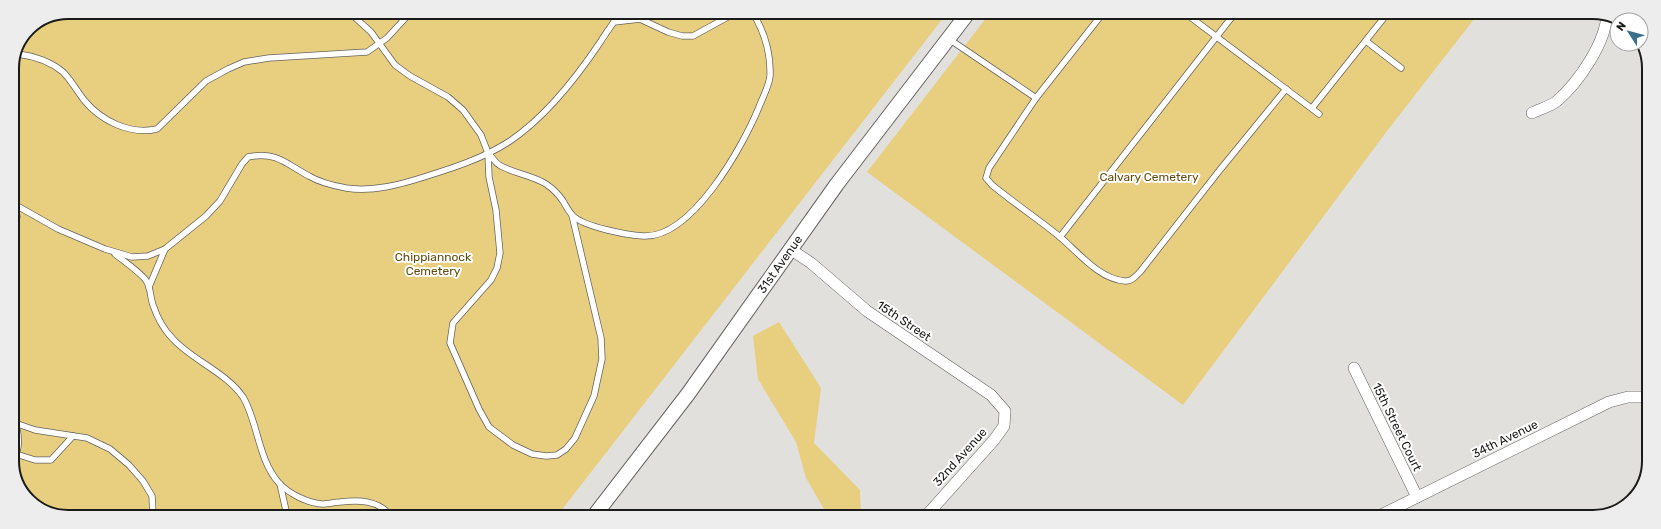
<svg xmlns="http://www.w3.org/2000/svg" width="1661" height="529" font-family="Rubik,sans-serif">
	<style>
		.green { fill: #e8ce7f }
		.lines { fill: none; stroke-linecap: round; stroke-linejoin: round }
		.service-casing { stroke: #646360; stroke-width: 7 }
		.minor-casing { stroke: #646360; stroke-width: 12 }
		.tertiary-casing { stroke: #646360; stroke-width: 16 }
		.service { stroke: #fff; stroke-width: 5.5 }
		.minor { stroke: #fff; stroke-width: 11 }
		.tertiary { stroke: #fff; stroke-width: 14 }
		.labels { text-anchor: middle; stroke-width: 4; stroke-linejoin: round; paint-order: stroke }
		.park-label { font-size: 12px; fill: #624f0c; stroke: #fff }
		.street-label { font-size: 12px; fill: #1b1b19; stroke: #fff }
		.rim { fill: none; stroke: #1b1b19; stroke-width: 2 }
	</style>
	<rect width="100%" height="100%" fill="#e2e0dc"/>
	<g class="green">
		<path d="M68,12L947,13L557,516L53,515L24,495L12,465V68L29,28Z"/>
		<path d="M990,13L1478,14L1387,131L1183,405L867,172Z"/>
		<path d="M779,322L821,388L814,443L860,490L861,516H828L806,478L796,442L758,379L753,336Z"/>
	</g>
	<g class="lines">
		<g class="service-casing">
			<g id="service">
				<path d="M349,12L371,32L395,65L410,76L448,97L463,110L481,135L488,153L489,177L496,210L500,253L497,268L491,280L453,323L450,343L479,409L489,427L513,445L532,454L546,456L557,455L566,449L575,438L594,396L602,359L601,338L572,215"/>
				<path d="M1103,13L1036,98L989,168L986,178L992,185C1014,203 1038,219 1060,237C1079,253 1099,279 1125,281C1131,282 1136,276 1140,272L1219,171L1286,89"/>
				<path d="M1185,13L1319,114"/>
				<path d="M614,22L640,19L668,32L682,36H693L735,13"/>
				<path d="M949,39L1036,98"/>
				<path d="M1366,41L1401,68"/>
				<path d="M18,54C33,56 51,62 63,72C71,80 77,91 84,100C101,121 130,135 157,129L206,81L228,69L244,62L269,58L367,52L387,38L411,12"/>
				<path d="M1312,108L1387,14"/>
				<path d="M488,153C492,157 496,164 501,166C516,174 532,175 546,184C552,188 559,195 563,201C566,206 569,212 573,216C585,227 627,235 643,236C692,239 743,146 759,107C763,97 769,86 770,76C771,52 765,33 753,13"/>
				<path d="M12,203L58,229L105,249L132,257L148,256L165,249L206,216L220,201L242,164L248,157C277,151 286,164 309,176C319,182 335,186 346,188C372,192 399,185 424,177C453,168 484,158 510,141C547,116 577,77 601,41C607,31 614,23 619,13"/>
				<path d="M12,228L17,217L15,204"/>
				<path d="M1060,237L1235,13"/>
				<path d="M115,254C125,262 137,270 145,279C151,286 150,297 153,305C157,317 164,330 173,339C192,360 227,373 243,397C258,422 258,460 279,483C289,494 308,503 322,504C328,504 335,502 340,502C359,500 378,500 390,515"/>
				<path d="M149,287L165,249"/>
				<path d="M12,416C20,432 21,448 12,464"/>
				<path d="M15,423L35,430L87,438L110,449L129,465L143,481L152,496L153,515"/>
				<path d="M16,454L35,460H51L73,436"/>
				<path d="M280,484L287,515"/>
			</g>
		</g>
		<g class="minor-casing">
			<g id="minor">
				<path d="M1532,113C1540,109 1551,106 1557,101C1579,82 1606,42 1607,14"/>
				<path d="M790,249L811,263L867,311L991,395L1005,411L1004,426L994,440L926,516"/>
				<path d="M1354,368L1417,497"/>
				<path d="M1377,517L1609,402L1628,397H1647"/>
			</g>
		</g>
		<g class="tertiary-casing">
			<g id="tertiary">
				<path id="s1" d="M594,516L688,394L837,184L968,13"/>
			</g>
		</g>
		<use href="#service" class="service"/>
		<use href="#minor" class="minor"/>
		<use href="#tertiary" class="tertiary"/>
	</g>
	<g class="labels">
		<g class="park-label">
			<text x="1149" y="181">Calvary Cemetery</text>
			<text x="433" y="261">Chippiannock<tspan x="433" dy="14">Cemetery</tspan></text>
		</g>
		<g class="street-label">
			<text dy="4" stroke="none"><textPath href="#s1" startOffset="313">31st Avenue</textPath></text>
			<text transform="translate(904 321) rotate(34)" y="4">15th Street</text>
			<text transform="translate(1397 427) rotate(64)" y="4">15th Street Court</text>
			<text transform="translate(1505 439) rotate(-26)" y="4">34th Avenue</text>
			<text transform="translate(960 457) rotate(-48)" y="4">32nd Avenue</text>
		</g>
	</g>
	<path d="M0 0H1661V529H0ZM68 19H1593A49 49 0 0 1 1642 68V461A49 49 0 0 1 1593 510H68A49 49 0 0 1 19 461V68A49 49 0 0 1 68 19Z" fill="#ededed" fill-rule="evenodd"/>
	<path class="rim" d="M68 19H1593A49 49 0 0 1 1642 68V461A49 49 0 0 1 1593 510H68A49 49 0 0 1 19 461V68A49 49 0 0 1 68 19Z"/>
	<g transform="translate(1629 32) rotate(306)"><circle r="19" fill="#ffffff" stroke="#a4a4a3"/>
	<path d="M0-3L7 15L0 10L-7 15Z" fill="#38708a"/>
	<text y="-6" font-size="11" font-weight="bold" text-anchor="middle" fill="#1b1b19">N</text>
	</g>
</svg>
